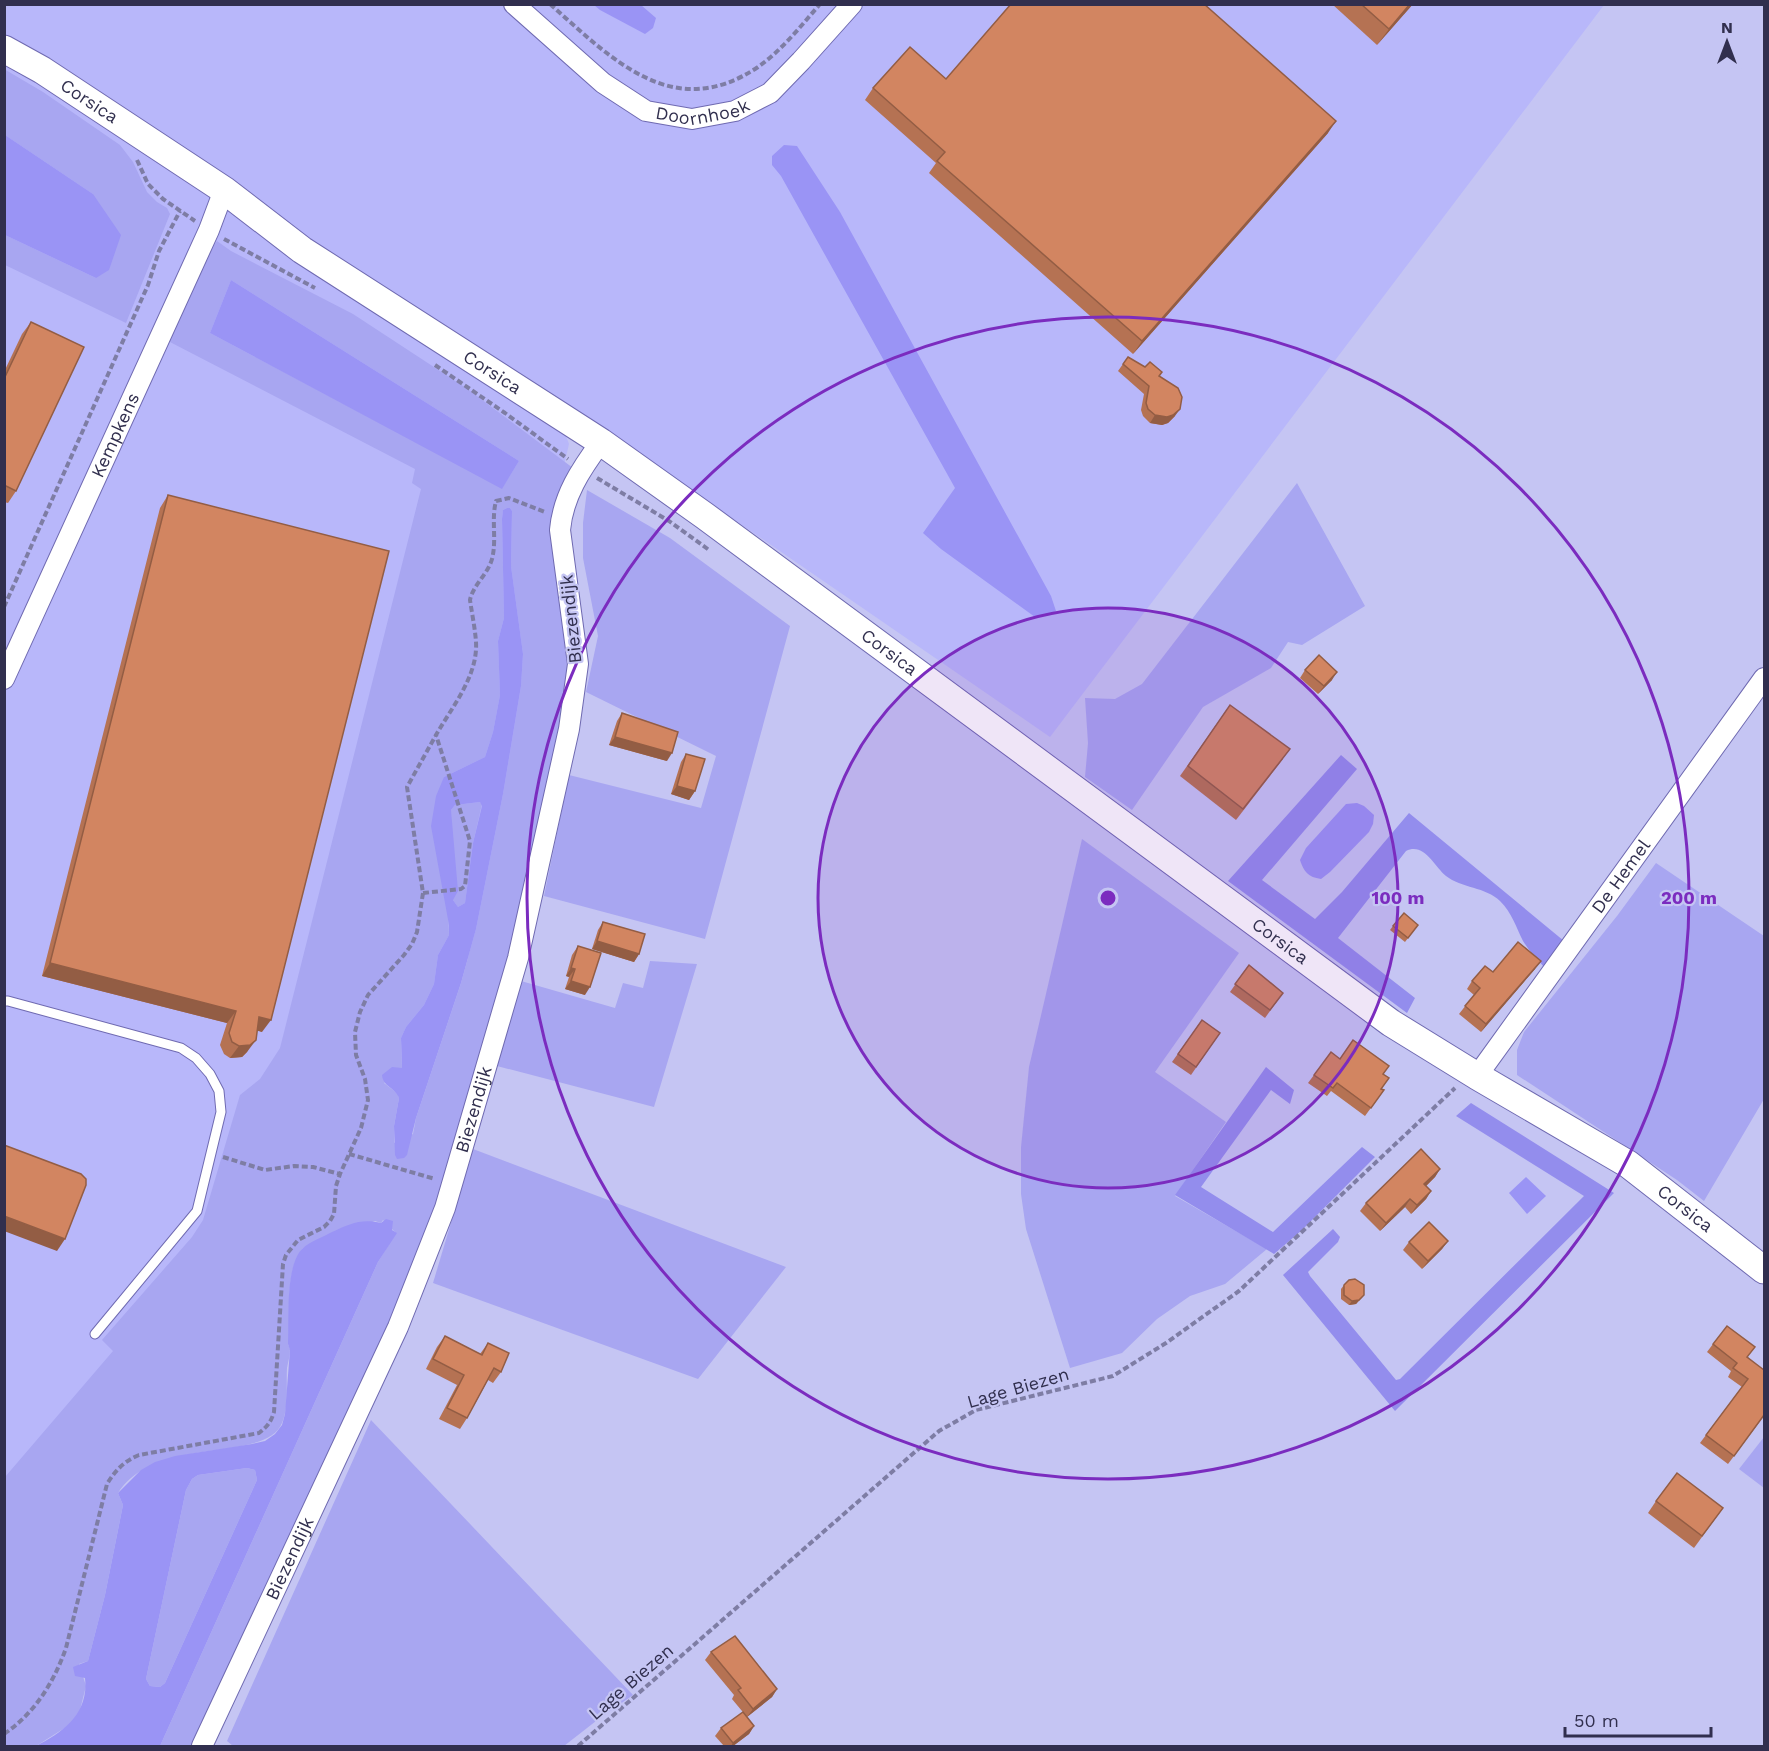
<svg xmlns="http://www.w3.org/2000/svg" width="1769" height="1751" font-family="'Work Sans',sans-serif">
	<style>
		.built { fill: #b8b7fa }
		.green { fill: #a8a6f1; fill-rule: evenodd }
		.forest { fill: #938ded }
		.water { fill: #9a94f5; fill-rule: evenodd }
		.lines { fill: none; stroke-linecap: round; stroke-linejoin: round }
		.lane-casing { stroke: #6f6ab1; stroke-width: 11 }
		.street-casing { stroke: #6f6ab1; stroke-width: 22 }
		.secondary-casing { stroke: #6f6ab1; stroke-width: 29 }
		.path { stroke: #7e7da4; stroke-width: 4; stroke-dasharray: 6 3; stroke-linecap: butt }
		.lane { stroke: #fff; stroke-width: 9 }
		.street { stroke: #fff; stroke-width: 20 }
		.secondary { stroke: #fff; stroke-width: 27 }
		.wall { fill: #b57253 }
		.shaded-wall { fill: #935d44 }
		.building { fill: #d28561; stroke: #935d44; stroke-width: 1.5 }
		.ring { fill: none; stroke: #7b2cbf; stroke-width: 3 }
		.labels { text-anchor: middle; stroke-width: 4.5; stroke-linejoin: round; paint-order: stroke }
		.street-label { font-size: 18px; fill: #312f4e; stroke: #c5c5f3 }
		.centre { fill: #7b2cbf; stroke: #c5c5f3; stroke-width: 3 }
		.ring-label { font-size: 18px; text-anchor: middle; font-weight: bold; fill: #7b2cbf; stroke: #c5c5f3; stroke-width: 4.5; stroke-linejoin: round; paint-order: stroke }
	</style>
	<rect width="100%" height="100%" fill="#c5c5f3"/>
	<path class="built" d="M5,5H1604L1050,737L550,393L569,444L552,517L529,880L5,1549Z"/>
	<g class="green">
		<path d="M4,69L43,92L120,145L133,162L147,192L157,202L167,208L170,214L126,323L5,265V235L96,278L93,194L5,135Z"/>
		<path d="M217,241L231,251L353,314L469,390L573,468L558,498L568,667L567,690L526,909L417,1266L195,1746H160L378,1262L396,1233L383,1220L381,1223L375,1221L303,1248C285,1268 290,1317 288,1344L290,1349C290,1356 288,1362 287,1368C286,1385 289,1407 282,1423C265,1464 156,1434 118,1493L123,1505L105,1595L88,1661L79,1664L86,1686L80,1710L71,1724L36,1746H5V1477L113,1351L102,1340L192,1237L203,1220L240,1095L260,1079L280,1048L421,489L412,483L415,469L168,341L209,252ZM231,280L519,461L502,488L210,333ZM507,508H510L512,511L511,566L523,654L521,686L503,794L476,929L461,983L416,1118L413,1134L394,1143V1126L399,1098L398,1094L384,1083L402,1068L401,1038L406,1027L424,1005L434,984L438,955L449,935L444,777L485,757L493,732L500,695L498,641L504,618L502,519L503,510Z"/>
		<path d="M1297,483L1365,606L1302,645L1288,642L1271,668L1203,707L1132,810L1085,777L1088,743L1085,698L1115,699L1142,684Z"/>
		<path d="M587,490L670,538L790,626L705,939L544,896L569,775L701,808L716,756L586,692L598,636L583,558V523Z"/>
		<path d="M480,802L482,804L473,843L465,903L458,907L453,900L451,810L455,805Z"/>
		<path d="M1082,839L1239,953L1155,1072L1226,1122L1175,1196L1267,1249L1225,1284L1190,1296L1157,1319L1122,1353L1070,1368L1026,1229L1021,1194V1147L1029,1067Z"/>
		<path d="M1656,863L1764,936V1099L1704,1201L1677,1180L1517,1075V1050L1524,1032L1617,916Z"/>
		<path d="M650,961L697,964L654,1107L497,1066L521,981L615,1008L623,983L643,988Z"/>
		<path d="M473,1149L786,1267L698,1379L433,1283Z"/>
		<path d="M371,1420L633,1695L596,1721L564,1746H233L227,1741Z"/>
		<path d="M1764,1437V1488L1739,1469Z"/>
		<path d="M247,1468L255,1470L257,1480L165,1683L160,1687L150,1686L146,1679L186,1490L192,1479L198,1475Z"/>
	</g>
	<g class="forest">
		<path d="M1341,755L1357,769L1262,880L1315,919L1342,892L1409,813L1564,941L1544,967C1537,959 1529,951 1523,941C1516,927 1512,913 1500,901C1486,887 1461,888 1446,876C1434,866 1424,842 1406,851L1338,938L1415,998L1407,1013L1228,881Z"/>
		<path d="M1266,1067L1294,1090L1290,1104L1271,1090L1201,1187L1273,1232L1362,1147L1375,1157L1302,1230L1274,1254L1175,1195Z"/>
		<path d="M1471,1103L1614,1193L1395,1411L1283,1275L1333,1229L1340,1237L1338,1242L1308,1272L1310,1276L1396,1380L1400,1379L1584,1196L1456,1116Z"/>
	</g>
	<g class="water">
		<path d="M594,5H641L656,18L653,28L645,34L600,10Z"/>
		<path d="M5,135L93,194L121,235L109,270L96,278L5,235Z"/>
		<path d="M784,145L797,146L840,212L1051,596L1056,611L1049,615L1035,617L941,549L923,533L955,488L781,176L772,165V156Z"/>
		<path d="M231,280L519,461L502,489L210,333Z"/>
		<path d="M507,508H510L512,511L511,566L523,654L521,686L503,794L476,929L461,983L416,1118L407,1155L404,1158L397,1159L395,1155L394,1126L399,1098C396,1088 383,1087 382,1075L392,1067L402,1068L401,1038L406,1027L424,1005L434,984L438,955L449,935V925L431,826L436,796L444,777L485,757L493,732L500,695L498,641L504,618L502,519L503,510ZM480,802L482,806L473,843L465,903L458,907L453,900L458,891L451,810L455,805Z"/>
		<path d="M1357,803L1364,806L1374,815L1373,824L1369,832L1330,872L1321,879C1308,877 1304,872 1300,860L1306,848L1346,804Z"/>
		<path d="M1526,1177L1546,1196L1527,1214L1509,1193Z"/>
		<path d="M386,1219L393,1221L392,1230L397,1233L378,1262L160,1746H36C63,1732 89,1714 85,1678L75,1676L73,1667L88,1661L105,1595L123,1505L118,1493L141,1470L155,1462L175,1456L252,1444L265,1441L275,1434L282,1425L285,1414L290,1350L288,1344C289,1320 285,1264 303,1248C311,1241 323,1237 332,1232C349,1224 362,1218 381,1223ZM247,1468L255,1470L257,1480L165,1683L160,1687L150,1686L146,1679L186,1490L192,1479L198,1475Z"/>
	</g>
	<g class="lines">
		<g class="lane-casing">
			<path id="lane" d="M4,1001H8L181,1048L196,1058L210,1074L219,1091L221,1112L197,1211L95,1334"/>
		</g>
		<g class="street-casing">
			<g id="street">
				<path id="s1" d="M514,4L603,83L646,111L692,119L735,111L770,93L801,61L852,4"/>
				<path id="s2" d="M4,679L209,230L224,190"/>
				<path id="s3" d="M1477,1076L1764,678"/>
				<path id="s4" d="M202,1746L398,1327L445,1208L518,958L569,729L578,664L560,530C563,496 581,469 601,442"/>
			</g>
		</g>
		<g class="secondary-casing">
			<g id="secondary">
				<path id="s5" d="M4,49L42,70L224,190L302,250L601,442L705,516L1391,1023L1477,1076L1628,1164L1764,1270"/>
			</g>
		</g>
		<g class="path">
			<path d="M550,4C612,59 673,124 758,67C782,50 801,26 820,4"/>
			<path d="M137,160L148,184L163,199L195,221"/>
			<path d="M224,239L315,288"/>
			<path d="M435,365L505,413L568,459"/>
			<path d="M597,478L669,521L709,550"/>
			<path d="M4,607L148,285L159,251L180,211"/>
			<path d="M423,893L461,889L465,886L470,841L436,735C452,707 478,676 476,642C475,628 472,614 470,600C473,585 488,574 492,559C497,540 491,520 496,501L509,498L545,512"/>
			<path d="M349,1154L435,1179"/>
			<path d="M223,1157L265,1170L294,1166L313,1167L340,1174"/>
			<path d="M4,1734C35,1713 54,1682 66,1648L107,1484C115,1471 124,1461 139,1455L259,1433C267,1427 271,1422 274,1412L283,1264L286,1255L298,1240L324,1227L330,1221L334,1214L336,1186L340,1174L361,1128L368,1100L365,1079L356,1055L355,1032L360,1012L368,995L404,955L412,944L417,932L423,893L407,787L436,735"/>
			<path d="M578,1746L939,1431L976,1410L1113,1376L1166,1343L1239,1291L1455,1088"/>
		</g>
		<use href="#lane" class="lane"/>
		<use href="#street" class="street"/>
		<use href="#secondary" class="secondary"/>
	</g>
	<g class="wall">
		<path d="M1332,4H1413L1377,45Z"/>
		<path d="M946,79L1328,133L1133,354L929,173L936,163L865,100L873,88Z"/>
		<path d="M31,322L16,491L8,503L4,502V372L22,334Z"/>
		<path d="M1128,357L1159,376L1175,416L1168,423L1162,425L1150,423L1143,416L1141,410L1144,394L1118,371Z"/>
		<path d="M168,495L262,1032L257,1030L247,1052L242,1057L230,1058L224,1054L220,1045L227,1023L42,976L160,508Z"/>
		<path d="M1305,670L1332,680L1318,694L1300,678Z"/>
		<path d="M1230,705L1283,759L1236,820L1180,776Z"/>
		<path d="M622,713L667,761L609,745L617,721Z"/>
		<path d="M686,754L695,791L689,800L671,794L681,762Z"/>
		<path d="M603,922L639,954L634,962L592,949L598,930Z"/>
		<path d="M1418,925L1405,942L1390,930L1393,926Z"/>
		<path d="M578,946L585,995L565,989L569,977L566,976L572,955Z"/>
		<path d="M1249,965L1283,993L1265,1018L1230,992Z"/>
		<path d="M1535,969L1481,1032L1459,1014L1474,995L1467,989L1472,981L1493,972Z"/>
		<path d="M1202,1020L1220,1033L1191,1075L1172,1062Z"/>
		<path d="M1340,1059L1383,1074L1382,1089L1384,1090L1365,1116L1331,1091L1327,1096L1308,1083L1314,1075Z"/>
		<path d="M1440,1169L1435,1177L1426,1186L1431,1191L1426,1199L1411,1214L1405,1207L1380,1231L1360,1211L1366,1203Z"/>
		<path d="M1448,1241L1442,1249L1422,1269L1403,1250L1409,1242Z"/>
		<path d="M1344,1285L1364,1295L1356,1304L1349,1305L1341,1299V1289Z"/>
		<path d="M445,1336L480,1354L488,1343L501,1372L493,1383L488,1380L467,1418L460,1429L439,1419L457,1385L426,1369L437,1347Z"/>
		<path d="M1713,1344L1748,1357L1764,1416L1728,1464L1700,1443L1742,1387L1728,1377L1731,1371L1707,1352Z"/>
		<path d="M1656,1501L1723,1508L1694,1548L1648,1513Z"/>
		<path d="M711,1652L777,1689L772,1697L747,1717L732,1699L734,1695L705,1660Z"/>
		<path d="M754,1726L749,1734L733,1746H724L715,1736L721,1728Z"/>
	</g>
	<g class="shaded-wall">
		<path d="M1410,4H1413L1377,45L1389,29Z"/>
		<path d="M1336,121L1328,133L1133,354L1142,341Z"/>
		<path d="M1180,409L1175,416L1168,423L1162,425L1150,423L1155,415Z"/>
		<path d="M1337,672L1332,680L1318,694L1324,686Z"/>
		<path d="M615,737L672,753L667,761L609,745Z"/>
		<path d="M677,786L695,791L689,800L671,794Z"/>
		<path d="M597,941L639,954L634,962L592,949Z"/>
		<path d="M1541,961L1535,969L1481,1032L1486,1024Z"/>
		<path d="M50,963L236,1011L227,1023L42,976Z"/>
		<path d="M571,968L575,969L569,977L566,976Z"/>
		<path d="M571,981L590,987L585,995L565,989Z"/>
		<path d="M259,1017L271,1020L262,1032L251,1029Z"/>
		<path d="M256,1040L247,1052L242,1057L230,1058L239,1046Z"/>
		<path d="M1440,1169L1435,1177L1419,1193L1424,1184Z"/>
		<path d="M1431,1191L1426,1199L1411,1214L1417,1205Z"/>
		<path d="M1410,1199L1405,1207L1380,1231L1386,1223Z"/>
		<path d="M4,1216L65,1239L57,1251L4,1231Z"/>
		<path d="M1448,1241L1442,1249L1422,1269L1428,1261Z"/>
		<path d="M1364,1295L1356,1304L1349,1305L1352,1301Z"/>
		<path d="M777,1689L772,1697L747,1717L753,1709Z"/>
		<path d="M754,1726L749,1734L733,1746H731L733,1743Z"/>
	</g>
	<g class="building">
		<path d="M1011,4H1204L1336,121L1142,341L937,161L945,152L873,88L910,47L946,79Z"/>
		<path d="M1361,4H1410L1389,29Z"/>
		<path d="M31,322L84,347L16,491L4,485V379Z"/>
		<path d="M1128,357L1145,367L1150,362L1162,372L1159,376L1178,388L1182,397L1180,409L1173,415L1167,417L1155,415L1148,409L1146,403L1149,386L1123,364Z"/>
		<path d="M168,495L389,551L271,1020L259,1017L256,1040L250,1045L239,1046L232,1042L229,1033L236,1011L50,963Z"/>
		<path d="M1319,655L1337,672L1324,686L1305,670Z"/>
		<path d="M1230,705L1290,749L1243,809L1188,766Z"/>
		<path d="M622,713L678,732L672,753L615,737Z"/>
		<path d="M686,754L705,759L695,791L677,786Z"/>
		<path d="M1404,913L1418,925L1408,938L1393,926Z"/>
		<path d="M603,922L645,934L639,954L597,941Z"/>
		<path d="M1518,942L1541,961L1486,1024L1465,1006L1480,988L1472,981L1485,966L1493,972Z"/>
		<path d="M578,946L601,953L590,987L571,981L575,969L571,968Z"/>
		<path d="M1249,965L1283,993L1270,1010L1235,984Z"/>
		<path d="M1202,1020L1220,1033L1196,1067L1178,1054Z"/>
		<path d="M1353,1040L1389,1066L1383,1074L1389,1078L1381,1089L1384,1090L1371,1108L1337,1083L1333,1088L1314,1075L1331,1052L1340,1059Z"/>
		<path d="M4,1145L81,1174L86,1179V1185L65,1239L4,1216Z"/>
		<path d="M1421,1149L1440,1169L1424,1184L1431,1191L1417,1205L1410,1199L1386,1223L1366,1203Z"/>
		<path d="M1429,1222L1448,1241L1428,1261L1409,1242Z"/>
		<path d="M1355,1279L1364,1285V1295L1359,1300L1352,1301L1344,1295V1285L1349,1280Z"/>
		<path d="M1727,1326L1755,1347L1747,1357L1764,1370V1415L1734,1456L1706,1435L1748,1379L1733,1368L1737,1363L1713,1344Z"/>
		<path d="M445,1336L482,1355L488,1343L509,1353L501,1372L494,1368L467,1418L447,1408L464,1375L433,1359Z"/>
		<path d="M1677,1473L1723,1508L1702,1536L1656,1501Z"/>
		<path d="M735,1636L777,1689L753,1709L738,1690L741,1688L711,1652Z"/>
		<path d="M743,1712L754,1726L733,1743L721,1728Z"/>
	</g>
	<circle cx="1108" cy="898" r="290" fill="#7b2cbf" fill-opacity=".12"/>
	<g class="ring">
		<circle cx="1108" cy="898" r="290"/>
		<circle cx="1108" cy="898" r="581"/>
	</g>
	<g class="labels">
		<g class="street-label">
			<text dy="6" stroke="none"><textPath href="#s5" startOffset="100">Corsica</textPath></text>
			<text dy="6" stroke="none"><textPath href="#s1" startOffset="228">Doornhoek</textPath></text>
			<text dy="6" stroke="none"><textPath href="#s5" startOffset="586">Corsica</textPath></text>
			<text dy="6" stroke="none"><textPath href="#s2" startOffset="268">Kempkens</textPath></text>
			<text transform="translate(571 619) rotate(-96)" y="6">Biezendijk</text>
			<text dy="6" stroke="none"><textPath href="#s5" startOffset="1072">Corsica</textPath></text>
			<text dy="6" stroke="none"><textPath href="#s3" startOffset="246">De Hemel</textPath></text>
			<text dy="6" stroke="none"><textPath href="#s5" startOffset="1558">Corsica</textPath></text>
			<text dy="6" stroke="none"><textPath href="#s4" startOffset="693">Biezendijk</textPath></text>
			<text dy="6" stroke="none"><textPath href="#s5" startOffset="2044">Corsica</textPath></text>
			<text transform="translate(1018 1388) rotate(-16)" y="6">Lage Biezen</text>
			<text dy="6" stroke="none"><textPath href="#s4" startOffset="207">Biezendijk</textPath></text>
			<text transform="translate(631 1682) rotate(-41)" y="6">Lage Biezen</text>
		</g>
	</g>
	<circle cx="1108" cy="898" r="9" class="centre"/>
	<g class="ring-label">
		<text x="1398" y="904">100 m</text>
		<text x="1689" y="904">200 m</text>
	</g>
	<rect width="1769" height="1751" fill="none" stroke="#312f4e" stroke-width="12"/>
	<g transform="translate(1727 42)" stroke="#c5c5f3" stroke-width="4.5" paint-order="stroke">
	<path d="M0-4.5L10 22L0 15L-10 22Z" fill="#312f4e"/>
	<text y="-9" font-size="16" font-weight="bold" text-anchor="middle" fill="#312f4e">N</text>
	</g>
	<path d="M1565 1727v9h146v-9" fill="none" stroke="#312f4e" stroke-width="3"/>
	<text x="1574" y="1727" font-size="18" fill="#312f4e" stroke="#c5c5f3" stroke-width="4.5" paint-order="stroke">50 m</text>
</svg>
